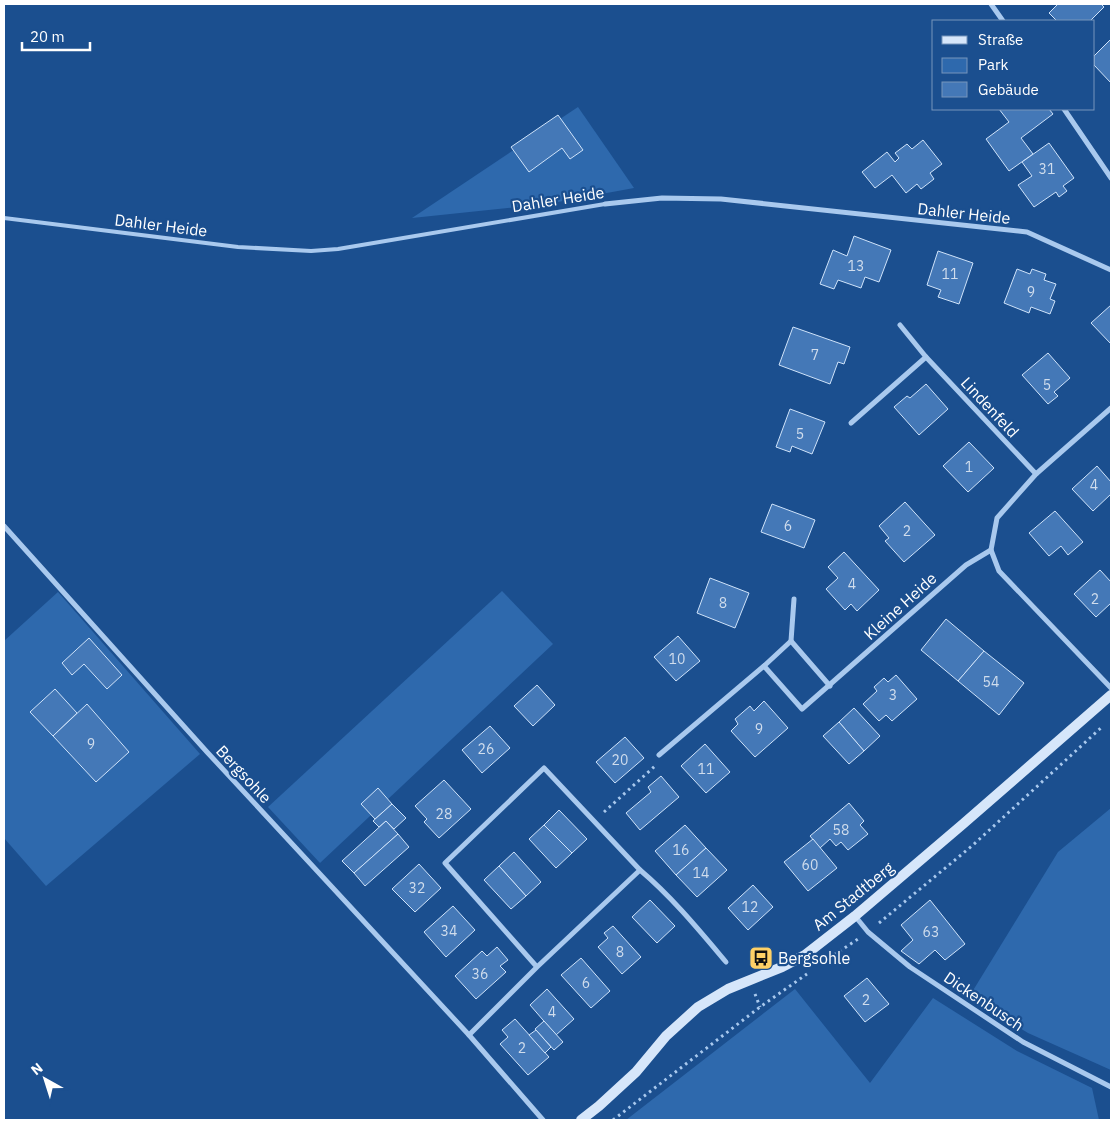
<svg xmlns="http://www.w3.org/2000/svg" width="1115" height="1124" font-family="'IBM Plex Sans',sans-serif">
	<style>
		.green { fill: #2e69ad }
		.building { fill: #4478b7; stroke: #cfe3fa }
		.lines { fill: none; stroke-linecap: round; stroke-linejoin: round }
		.path { stroke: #a9c9ee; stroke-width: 3; stroke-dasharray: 2.5 4; stroke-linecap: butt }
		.lane { stroke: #a9c9ee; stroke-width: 4 }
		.street { stroke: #a9c9ee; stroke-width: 5 }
		.secondary { stroke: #d6e6fa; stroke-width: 10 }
		.labels { text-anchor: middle; stroke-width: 4.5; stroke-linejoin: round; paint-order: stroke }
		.number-label { font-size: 14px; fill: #d0dded }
		.street-label { font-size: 16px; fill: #fff; stroke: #1b4f8f }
		.poi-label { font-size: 16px; fill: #fff; stroke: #1b4f8f; text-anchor: start }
	</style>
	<rect width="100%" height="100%" fill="#1b4f8f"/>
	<g class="green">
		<path d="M578,107L634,188L547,204L412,218Z"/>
		<path d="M502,591L553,644L320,863L268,807Z"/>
		<path d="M58,592L200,754L46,886L4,838V641Z"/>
		<path d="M1111,808V1070L1028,1033L969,997L1058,852Z"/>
		<path d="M795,989L870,1083L933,998L1017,1051L1092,1088L1099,1120H626Z"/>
	</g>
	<g class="building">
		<path d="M1058,4H1101L1104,7L1090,21H1057L1049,13Z"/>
		<path d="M1111,39V83L1094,65V56Z"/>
		<path d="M999,109H1049L1053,114L1021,138L1033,154L1009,171L986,139L1009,122Z"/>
		<path d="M558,115L583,150L570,159L562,148L529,172L511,147Z"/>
		<path d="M923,140L942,164L930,173L934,179L921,189L917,184L906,193L892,175L875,188L862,172L887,152L895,162L899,158L895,153L907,144L912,149Z"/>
		<path d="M1049,143L1074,178L1063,186L1067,191L1059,197L1056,192L1034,207L1018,185L1032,176L1022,162Z"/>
		<path d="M854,236L891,250L879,282L865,277L861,288L838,280L834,289L820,284L833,250L847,256Z"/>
		<path d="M938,251L973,263L959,304L938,297L941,290L927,285Z"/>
		<path d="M1017,269L1030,274L1032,269L1046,274L1044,280L1056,284L1050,299L1055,301L1050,314L1031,307L1029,313L1004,303Z"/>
		<path d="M1111,305V344L1091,323Z"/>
		<path d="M793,327L850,347L844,364L838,362L830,384L779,365Z"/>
		<path d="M1048,353L1070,378L1054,392L1058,396L1048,404L1022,375Z"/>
		<path d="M926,384L948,409L919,435L894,407L907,396L910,398Z"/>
		<path d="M790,409L825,422L812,454L792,446L790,452L776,447Z"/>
		<path d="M969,442L994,468L968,492L943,466Z"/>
		<path d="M1097,466L1111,482V494L1093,511L1072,489Z"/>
		<path d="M905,502L935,535L904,562L885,541L889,538L879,526Z"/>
		<path d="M772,504L815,520L804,548L761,532Z"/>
		<path d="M1055,511L1083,542L1068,555L1061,546L1049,556L1029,533Z"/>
		<path d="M844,552L879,590L857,611L851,604L845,610L826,589L838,578L828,567Z"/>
		<path d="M1100,570L1111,582V603L1096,617L1074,594Z"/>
		<path d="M710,578L749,593L735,628L697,613Z"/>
		<path d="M946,619L984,651L958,681L921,650Z"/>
		<path d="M678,636L700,661L676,681L654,657Z"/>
		<path d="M89,638L122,675L107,689L84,664L72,675L62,663Z"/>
		<path d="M984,651L1024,683L999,715L958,681Z"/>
		<path d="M896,675L917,699L892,721L886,715L879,721L863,704L877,691L874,687L884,678L888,682Z"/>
		<path d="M537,685L555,705L533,726L514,706Z"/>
		<path d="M55,689L77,713L53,736L30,712Z"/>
		<path d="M764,701L788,728L755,757L731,731L738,724L735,719L750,706L754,711Z"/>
		<path d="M87,704L129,752L96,782L53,736Z"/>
		<path d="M854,708L880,736L864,751L839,722Z"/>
		<path d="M839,722L864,751L849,764L823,736Z"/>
		<path d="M490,726L510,748L482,773L462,750Z"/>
		<path d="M625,737L644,758L615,783L596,762Z"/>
		<path d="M705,744L730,772L706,793L681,766Z"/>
		<path d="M661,776L679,797L640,830L626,813L651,792L648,787Z"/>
		<path d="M444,780L471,809L439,838L424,822L427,819L415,806Z"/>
		<path d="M378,788L392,804L375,819L361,804Z"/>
		<path d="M849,803L864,821L860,825L868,834L848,850L841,842L836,846L830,839L820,848L810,836Z"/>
		<path d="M392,804L406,818L394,829L386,821L379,827L373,821Z"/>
		<path d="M559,810L587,839L572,853L544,825Z"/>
		<path d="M386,821L398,834L354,873L342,861Z"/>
		<path d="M544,825L572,853L556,868L529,839Z"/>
		<path d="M685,825L706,848L676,875L655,851Z"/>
		<path d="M398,834L409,847L365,886L354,873Z"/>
		<path d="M813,839L837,868L808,891L784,862Z"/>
		<path d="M706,848L727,870L697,897L676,875Z"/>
		<path d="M514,852L541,882L526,896L499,866Z"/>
		<path d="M419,864L441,888L415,912L392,889Z"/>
		<path d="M499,866L526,896L511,909L484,880Z"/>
		<path d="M753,885L773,907L748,930L728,908Z"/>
		<path d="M650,900L675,926L657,943L632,917Z"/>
		<path d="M930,900L965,944L945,960L935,950L919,964L901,951L913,940L901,925Z"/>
		<path d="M453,906L475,930L446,957L424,932Z"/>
		<path d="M613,926L641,957L622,974L598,947L608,938L604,933Z"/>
		<path d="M497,947L508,960L500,966L506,972L476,999L455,976L482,951L487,956Z"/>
		<path d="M581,958L610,991L591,1008L561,975Z"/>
		<path d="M867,978L889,1004L865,1022L844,996Z"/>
		<path d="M547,989L574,1019L556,1035L530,1005Z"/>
		<path d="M515,1019L549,1057L528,1075L500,1044L508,1037L502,1030Z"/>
		<path d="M544,1021L563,1042L554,1050L535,1029Z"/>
		<path d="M536,1030L551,1047L545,1053L529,1035Z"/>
	</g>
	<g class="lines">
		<g class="path">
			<path d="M604,812L655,766"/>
			<path d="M879,923L973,845L1103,726"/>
			<path d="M834,955L858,939"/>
			<path d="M755,994L760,1007"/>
			<path d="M613,1120L760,1007L807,974"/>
		</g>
		<path class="lane" d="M4,218L238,247L311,251L338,249L605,204"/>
		<g class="street">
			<path d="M991,4L1003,21"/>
			<path d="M1064,109L1111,178"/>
			<path d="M605,204L662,198L721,199L1027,232L1111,270"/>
			<path d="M900,325L926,357L1036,474"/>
			<path d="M1111,408L1036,474L997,518L991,550L999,571L1111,688"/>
			<path d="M851,423L926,357"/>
			<path d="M4,526L207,752L469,1035L543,1120"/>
			<path d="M791,641L794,599"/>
			<path d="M764,666L802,709L966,565L991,550"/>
			<path d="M659,755L764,666L791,641L830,686"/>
			<path d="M640,870C672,897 699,930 726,962"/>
			<path d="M855,916L868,932L910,967L1023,1042L1111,1087"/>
			<path d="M469,1035L537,967L640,870L544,768L445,863L537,967"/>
		</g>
		<path class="secondary" d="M581,1120L599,1106L636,1072L666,1036L698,1007L728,989L782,967L805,955L855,916L963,824L1111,695"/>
	</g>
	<defs>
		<g id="bus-square" transform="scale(1.25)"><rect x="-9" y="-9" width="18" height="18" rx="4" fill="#ffd166" stroke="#1b4f8f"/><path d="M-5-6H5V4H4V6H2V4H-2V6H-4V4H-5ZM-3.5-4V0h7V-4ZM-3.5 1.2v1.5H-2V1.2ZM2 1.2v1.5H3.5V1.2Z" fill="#111"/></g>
	</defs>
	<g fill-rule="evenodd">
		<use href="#bus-square" x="761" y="958"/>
	</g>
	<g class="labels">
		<g class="number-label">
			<text x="1047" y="174">31</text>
			<text x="856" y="271">13</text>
			<text x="950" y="279">11</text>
			<text x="1031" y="297">9</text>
			<text x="815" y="360">7</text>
			<text x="1047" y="390">5</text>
			<text x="800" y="439">5</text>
			<text x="969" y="472">1</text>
			<text x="1094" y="490">4</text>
			<text x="788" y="531">6</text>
			<text x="907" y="536">2</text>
			<text x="852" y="589">4</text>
			<text x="1095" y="604">2</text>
			<text x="723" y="608">8</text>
			<text x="677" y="664">10</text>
			<text x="991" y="687">54</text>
			<text x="893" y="700">3</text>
			<text x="759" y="734">9</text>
			<text x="91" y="749">9</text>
			<text x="486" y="754">26</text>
			<text x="620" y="765">20</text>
			<text x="706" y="774">11</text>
			<text x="444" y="819">28</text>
			<text x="841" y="835">58</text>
			<text x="681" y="855">16</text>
			<text x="810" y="870">60</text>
			<text x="701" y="878">14</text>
			<text x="417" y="893">32</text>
			<text x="750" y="912">12</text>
			<text x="449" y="936">34</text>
			<text x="931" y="937">63</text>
			<text x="620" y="957">8</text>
			<text x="480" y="979">36</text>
			<text x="586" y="988">6</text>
			<text x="866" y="1005">2</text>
			<text x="552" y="1017">4</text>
			<text x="522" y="1053">2</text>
		</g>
		<g class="street-label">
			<text transform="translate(558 199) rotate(-9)" y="6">Dahler Heide</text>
			<text transform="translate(964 213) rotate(6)" y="6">Dahler Heide</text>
			<text transform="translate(161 225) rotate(7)" y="6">Dahler Heide</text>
			<text transform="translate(990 407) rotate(47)" y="6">Lindenfeld</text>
			<text transform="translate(900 606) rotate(-42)" y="6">Kleine Heide</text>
			<text transform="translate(244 774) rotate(47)" y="6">Bergsohle</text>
			<text transform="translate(853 896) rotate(-39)" y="6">Am Stadtberg</text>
			<text transform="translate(984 1001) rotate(34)" y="6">Dickenbusch</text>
		</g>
		<g class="poi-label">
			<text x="778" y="964">Bergsohle</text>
		</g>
	</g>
	<rect width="1115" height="1124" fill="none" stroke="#ffffff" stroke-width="10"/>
	<rect x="932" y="20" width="162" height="90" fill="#1b4f8f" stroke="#7695bc"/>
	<rect x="942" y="36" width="25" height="8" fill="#d6e6fa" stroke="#7695bc"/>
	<text x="978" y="45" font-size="15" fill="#ffffff">Straße</text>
	<rect x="942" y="58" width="25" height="15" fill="#2e69ad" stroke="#7695bc"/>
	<text x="978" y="70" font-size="15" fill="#ffffff">Park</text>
	<rect x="942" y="82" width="25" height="15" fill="#4478b7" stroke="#7695bc"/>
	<text x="978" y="95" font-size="15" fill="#ffffff">Gebäude</text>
	<g transform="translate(45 1079) rotate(321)" stroke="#1b4f8f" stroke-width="4" paint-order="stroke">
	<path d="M0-4L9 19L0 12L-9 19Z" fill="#ffffff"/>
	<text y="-8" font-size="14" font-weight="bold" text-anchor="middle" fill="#ffffff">N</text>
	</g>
	<path d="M22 42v8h68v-8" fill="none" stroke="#ffffff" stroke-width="2.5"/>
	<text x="30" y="42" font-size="15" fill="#ffffff" stroke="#1b4f8f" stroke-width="4" paint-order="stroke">20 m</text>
</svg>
